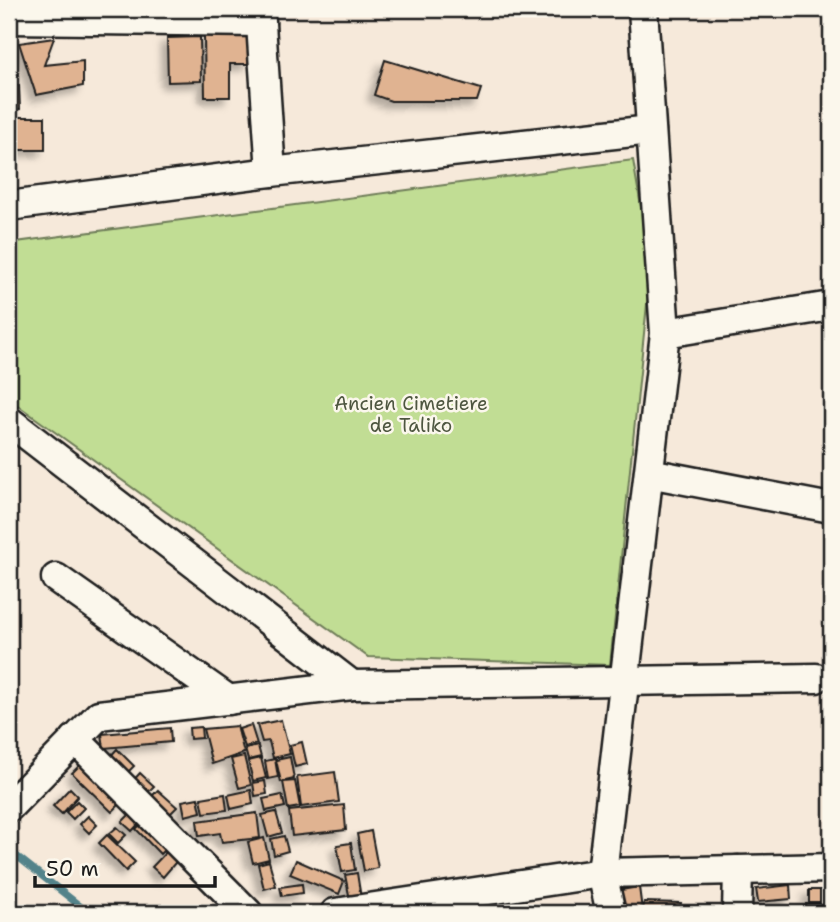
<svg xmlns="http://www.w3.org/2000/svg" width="840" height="922" font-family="'Shantell Sans',sans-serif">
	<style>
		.green { fill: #c1dd94; stroke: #6e7c58; stroke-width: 2 }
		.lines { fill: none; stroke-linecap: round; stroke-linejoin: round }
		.stream { stroke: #53838a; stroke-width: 7 }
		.building { fill: #e0b391; stroke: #1c1c1c; stroke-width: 2; filter: url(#shadow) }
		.street-casing { stroke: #1c1c1c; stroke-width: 33 }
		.street { stroke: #fbf7ec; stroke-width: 28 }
		.labels { text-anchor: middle; stroke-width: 5; stroke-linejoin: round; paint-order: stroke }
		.park-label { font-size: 19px; fill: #4e5640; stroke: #fbf7ec }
	</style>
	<defs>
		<filter id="shadow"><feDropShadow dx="-6" dy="6" stdDeviation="3.5" flood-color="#0004"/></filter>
	</defs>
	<rect width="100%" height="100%" fill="#f6e9da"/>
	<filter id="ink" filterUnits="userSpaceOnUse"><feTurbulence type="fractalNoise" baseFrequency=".0143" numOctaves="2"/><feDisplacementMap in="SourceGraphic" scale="14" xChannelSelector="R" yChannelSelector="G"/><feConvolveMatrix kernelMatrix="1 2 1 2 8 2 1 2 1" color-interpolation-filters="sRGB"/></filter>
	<g filter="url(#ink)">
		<path class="green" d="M633,160L651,265L610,665L368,657L9,399V243Z"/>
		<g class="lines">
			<path class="stream" d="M9,850L89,913"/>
		</g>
		<g class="building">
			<path d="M248,35L249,64H230V97H205L204,36Z"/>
			<path d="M200,37L201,81L168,82L167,38Z"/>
			<path d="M54,38L44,65L83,61V86L36,95L19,43Z"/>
			<path d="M385,60L481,89L477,101H391L374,95Z"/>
			<path d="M19,85L20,109H9V86Z"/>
			<rect x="9" y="117" width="36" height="33"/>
			<path d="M281,720L290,754L273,758L269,741L262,742L257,725Z"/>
			<path d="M251,725L257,744L245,747L239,729Z"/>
			<path d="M237,726L244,753L212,764L203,729Z"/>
			<path d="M201,727L202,738L190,739L189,728Z"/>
			<path d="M170,728L171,742L104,748L102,734Z"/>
			<path d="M302,742L307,764L295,767L290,745Z"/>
			<path d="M258,746L261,757L248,760L245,749Z"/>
			<path d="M117,749L134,766L124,776L107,760Z"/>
			<path d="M244,756L251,785L239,788L231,759Z"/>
			<path d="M290,757L294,779L281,782L276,760Z"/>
			<path d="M261,758L266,778L253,781L248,761Z"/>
			<path d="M86,759L126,798L112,812L72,773Z"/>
			<path d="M275,759L278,777L268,779L265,761Z"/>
			<path d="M335,772L339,802L301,807L297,777Z"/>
			<path d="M140,773L154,786L145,795L131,783Z"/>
			<path d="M265,781L267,794L255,796L253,783Z"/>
			<path d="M295,781L300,807L288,809L283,782Z"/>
			<path d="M70,788L78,796L62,814L53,806Z"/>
			<path d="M158,790L177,807L166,818L148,800Z"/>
			<path d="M251,790L253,804L231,809L228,795Z"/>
			<path d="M225,794L227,810L204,813L201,798Z"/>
			<path d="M282,795L285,807L266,811L263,799Z"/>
			<path d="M198,798L201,812L185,816L182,801Z"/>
			<path d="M77,801L84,808L73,819L66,812Z"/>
			<path d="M344,805L346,830L292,836L289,811Z"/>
			<path d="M136,808L145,817L132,831L122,822Z"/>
			<path d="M276,812L282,833L268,837L262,815Z"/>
			<path d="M257,813L260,838L222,842L220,833L199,836L197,821Z"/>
			<path d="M88,816L97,825L89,833L80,824Z"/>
			<path d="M147,818L171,843L160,854L136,829Z"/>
			<path d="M117,827L126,835L118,843L109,834Z"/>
			<path d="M371,831L378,868L364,871L357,834Z"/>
			<path d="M107,835L135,862L126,871L99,843Z"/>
			<path d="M284,836L288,851L274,855L271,839Z"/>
			<path d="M264,838L269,859L253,863L248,842Z"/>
			<path d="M351,843L355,870L342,872L337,845Z"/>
			<path d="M171,847L181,856L163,877L152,867Z"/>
			<path d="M296,860L344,881L339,894L290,874Z"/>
			<path d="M269,861L276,886L264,889L258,864Z"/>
			<path d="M357,873L361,898L350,900L345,875Z"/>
			<path d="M302,884L303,893L282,896L280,887Z"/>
			<path d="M790,885L791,899L758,902L756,889Z"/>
			<path d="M639,887L642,910L625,913L621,890Z"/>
			<rect x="809" y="890" width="11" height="12"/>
			<path d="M644,902L681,903L680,913H643Z"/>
			<path d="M806,904H820L819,913H806Z"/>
		</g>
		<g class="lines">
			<g class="street-casing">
				<g id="street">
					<path d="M260,9L271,172"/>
					<path d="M9,19L261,22"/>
					<path d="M9,206L271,172L651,130"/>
					<path d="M665,333L831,306"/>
					<path d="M9,421L352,685"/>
					<path d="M649,473L831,508"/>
					<path d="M56,578L229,700"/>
					<path d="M75,739L248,913"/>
					<path d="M9,807L99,715L352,685L816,678"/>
					<path d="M335,913L602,873L831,868"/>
					<path d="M611,913L602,873L665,333L643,9"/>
					<path d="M737,913L738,870"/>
				</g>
			</g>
			<use href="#street" class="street"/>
		</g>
	</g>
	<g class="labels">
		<g class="park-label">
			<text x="411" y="410">Ancien Cimetiere<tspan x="411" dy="22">de Taliko</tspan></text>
		</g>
	</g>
	<rect width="840" height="922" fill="none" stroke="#fbf7ec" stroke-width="35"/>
	<rect x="18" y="18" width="805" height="887" fill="none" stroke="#1c1c1c" stroke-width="2.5" filter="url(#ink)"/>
	<path d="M35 876v10h180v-10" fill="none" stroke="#1c1c1c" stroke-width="3.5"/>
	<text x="46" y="876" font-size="21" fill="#1c1c1c" stroke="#fbf7ec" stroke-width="5" paint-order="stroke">50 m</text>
</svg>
